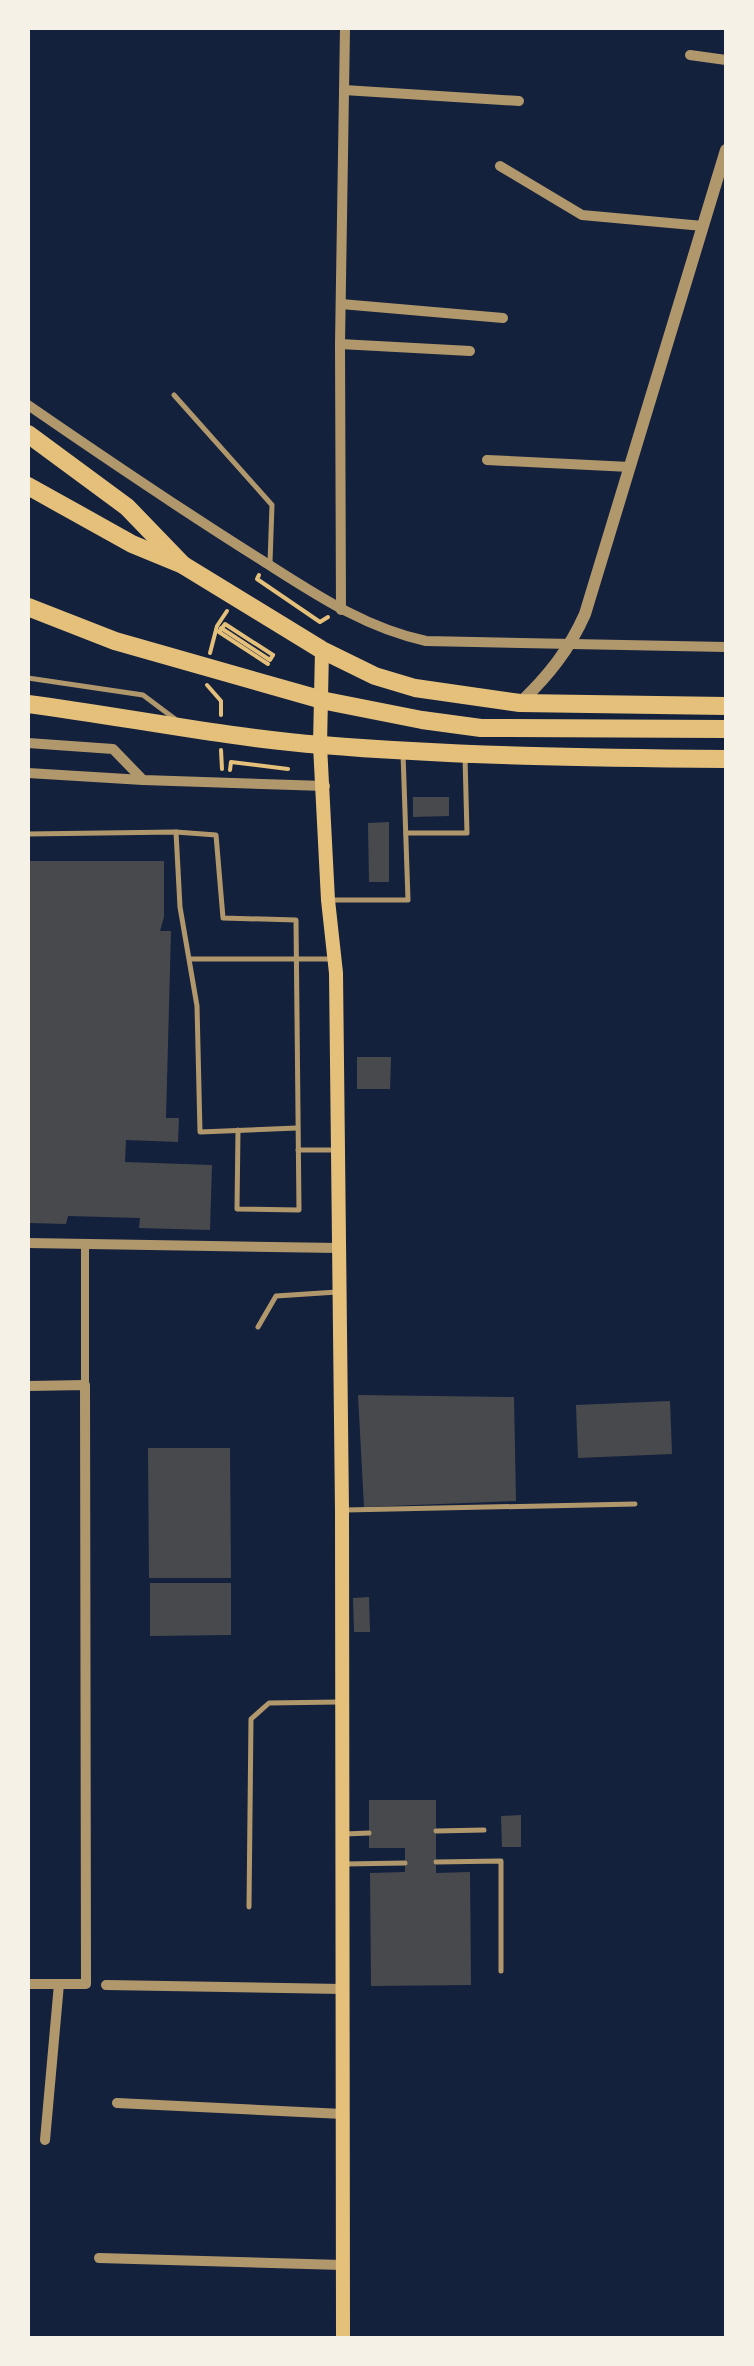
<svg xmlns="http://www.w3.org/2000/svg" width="754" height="2366" font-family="'Nunito Sans',sans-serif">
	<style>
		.building { fill: #48494c }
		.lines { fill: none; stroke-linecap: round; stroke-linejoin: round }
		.path { stroke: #e5c07b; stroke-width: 4 }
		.service { stroke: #b1986c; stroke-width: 5 }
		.pedestrian { stroke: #b1986c; stroke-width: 8 }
		.minor { stroke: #b1986c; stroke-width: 10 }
		.tertiary { stroke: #b1986c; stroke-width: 12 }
		.secondary { stroke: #e5c07b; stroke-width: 14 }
		.trunk { stroke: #e5c07b; stroke-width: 18 }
		.motorway { stroke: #e5c07b; stroke-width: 18 }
	</style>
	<rect width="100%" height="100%" fill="#14213d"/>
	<g class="building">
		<path d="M413,797H449V816L413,817Z"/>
		<path d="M389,822V882H369L368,823Z"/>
		<path d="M28,861H164V917L160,931H171L166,1118H179L178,1142L126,1140L125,1162L212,1165L210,1230L139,1228L140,1218L68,1216L66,1224L28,1223Z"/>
		<path d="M357,1057H391L390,1089H357Z"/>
		<path d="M358,1395L514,1397L516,1501L364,1507Z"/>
		<path d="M670,1401L672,1454L578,1458L576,1405Z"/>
		<path d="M148,1448H230L231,1578H149Z"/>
		<path d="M150,1583H231V1635L150,1636Z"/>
		<path d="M369,1597L370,1632H354L353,1598Z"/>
		<path d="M369,1800H436V1873L470,1872L471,1985L371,1986L370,1873L405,1872V1848H369Z"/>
		<path d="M521,1815V1847H502L501,1816Z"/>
	</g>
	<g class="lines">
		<g class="path">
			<path d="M259,575L257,579L320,622L328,617"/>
			<path d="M221,628L270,660L273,655"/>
			<path d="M210,653L217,626L227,611"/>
			<path d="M268,664L219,632L225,624L273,655"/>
			<path d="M207,685L221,701V715"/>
			<path d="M221,750L222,769"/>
			<path d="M230,770L231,762L288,769"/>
		</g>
		<g class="service">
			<path d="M174,395L272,505L270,562"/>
			<path d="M28,678L143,695L175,719"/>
			<path d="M176,832L180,907L197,1006L200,1132L297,1128"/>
			<path d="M406,833H467L465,757"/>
			<path d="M28,834L176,832L216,835L223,918L296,920L299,1210L237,1209L238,1130"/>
			<path d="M331,900H408L403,753"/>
			<path d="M191,959H333"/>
			<path d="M298,1150H335"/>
			<path d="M258,1327L276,1296L337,1292"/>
			<path d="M345,1510L635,1504"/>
			<path d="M436,1831L484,1830"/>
			<path d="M345,1834L369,1833"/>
			<path d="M436,1862L501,1861V1971"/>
			<path d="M345,1864L405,1863"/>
			<path d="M249,1907L251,1719L269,1703L339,1702"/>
		</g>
		<path class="pedestrian" d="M85,1244V1385"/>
		<g class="minor">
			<path d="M690,55L726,60"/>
			<path d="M344,90L519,101"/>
			<path d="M500,166L582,215L703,226"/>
			<path d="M341,304L503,318"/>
			<path d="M340,344L470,351"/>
			<path d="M28,405C105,458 183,511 263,561C315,594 365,628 426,641L726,647"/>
			<path d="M487,460L630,467"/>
			<path d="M341,610L340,344L345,28"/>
			<path d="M28,743L113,749L143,780L325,786"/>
			<path d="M28,773L143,780"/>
			<path d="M28,1243L339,1248"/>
			<path d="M28,1386L85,1385L86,1984H28"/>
			<path d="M106,1985L343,1989"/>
			<path d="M117,2103L343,2114"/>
			<path d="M45,2140L59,1984"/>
			<path d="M99,2258L342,2265"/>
		</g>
		<path class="tertiary" d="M520,703C549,675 569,650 585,614L726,150"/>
		<path class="secondary" d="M322,650L320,745L328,900L336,973L342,1510L343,2338"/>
		<g class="trunk">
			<path d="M28,486L132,544L183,565L322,650L375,676L415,688L520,703L726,706"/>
			<path d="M28,704C126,717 223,737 322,745C457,756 591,758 726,759"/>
		</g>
		<g class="motorway">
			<path d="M28,434L127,507L183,565"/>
			<path d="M28,607L115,641L326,701L422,720L481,728L726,729"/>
		</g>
	</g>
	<rect width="754" height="2366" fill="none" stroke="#f6f1e7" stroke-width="60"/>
</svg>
